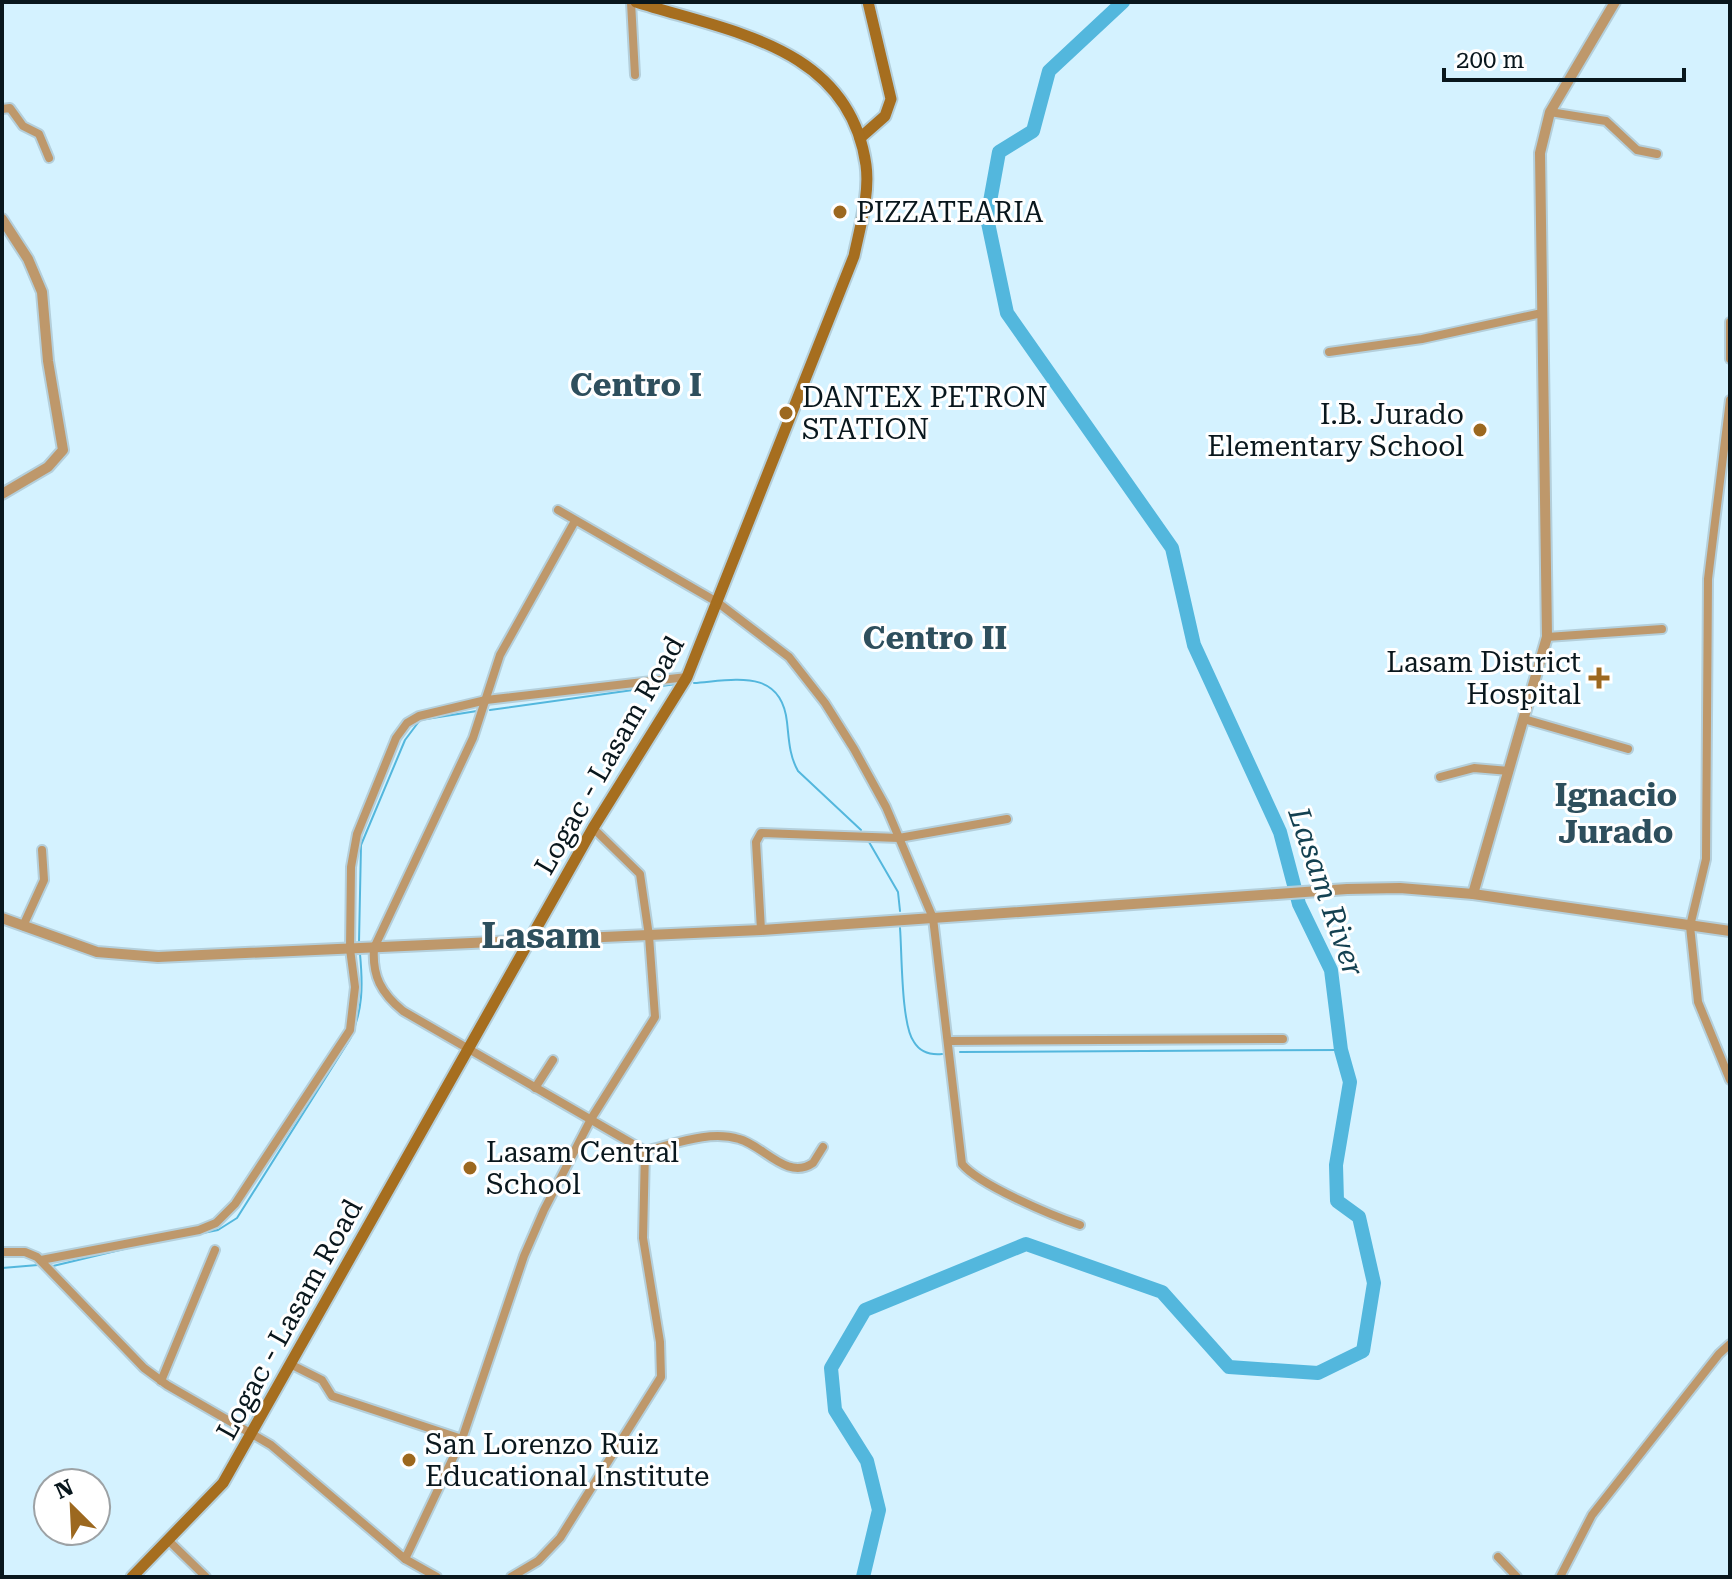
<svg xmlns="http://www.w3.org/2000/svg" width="1732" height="1579" font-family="'Roboto Serif',serif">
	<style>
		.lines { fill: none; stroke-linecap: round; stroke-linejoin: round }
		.stream { stroke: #53b7dd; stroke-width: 2 }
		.river { stroke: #53b7dd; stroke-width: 14 }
		.minor-casing { stroke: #b4cfdb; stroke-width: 12 }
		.tertiary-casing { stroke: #b4cfdb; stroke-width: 14 }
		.secondary-casing { stroke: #b4cfdb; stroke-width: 15 }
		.minor { stroke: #be986b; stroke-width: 8 }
		.tertiary { stroke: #be986b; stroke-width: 10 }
		.secondary { stroke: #a66e1f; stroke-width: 11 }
		.poi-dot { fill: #9c681f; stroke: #fff; stroke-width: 3 }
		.labels { text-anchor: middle; stroke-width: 6; stroke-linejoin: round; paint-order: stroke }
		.poi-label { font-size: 28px; fill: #09171d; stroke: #fff; text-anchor: start }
		.street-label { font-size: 28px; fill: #09171d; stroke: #fff }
		.water-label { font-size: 30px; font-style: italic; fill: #144151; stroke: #fff }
		.quarter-label { font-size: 32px; font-weight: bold; fill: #2e4f5d; stroke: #fff }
		.district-label { font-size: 36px; font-weight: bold; fill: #2e4f5d; stroke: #fff }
	</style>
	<rect width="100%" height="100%" fill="#d4f2ff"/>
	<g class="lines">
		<g class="stream">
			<path d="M694,683C735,680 781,668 787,722C789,739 789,755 798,771L861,830"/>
			<path d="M490,710L676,684"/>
			<path d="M869,842L898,892L900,911"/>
			<path d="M900,928C902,952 901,1025 914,1042C920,1052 931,1055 942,1054"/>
			<path d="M359,942L361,845L405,740L420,720L477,711"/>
			<path d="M960,1052L1341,1050"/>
			<path d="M203,1233L218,1230L237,1218L350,1039C363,1010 363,986 360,954"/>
			<path d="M53,1266L149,1243"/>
			<path d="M2,1268L38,1265"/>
		</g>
		<path class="river" d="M863,1577L879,1510L867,1461L835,1410L831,1368L865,1310L1026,1244L1162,1292L1229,1367L1318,1373L1363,1351L1374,1283L1359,1217L1337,1201L1336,1165L1350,1082L1341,1050L1331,970L1299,904L1280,832L1194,645L1172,548L1007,313L987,218L999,152L1033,131L1049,71L1123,2"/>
		<g class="minor-casing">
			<g id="minor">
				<path d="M631,2L635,75"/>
				<path d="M2,109L10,108L23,126L39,134L49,158"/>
				<path d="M1550,112L1606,121L1637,150L1657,154"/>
				<path d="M1730,322V359"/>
				<path d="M1329,352L1422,339L1542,313"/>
				<path d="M1730,400L1708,579L1706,859L1690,926L1698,1002L1730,1080"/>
				<path d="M558,510L717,602L789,657L825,703L854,749L886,807L933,918L962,1164C979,1185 1053,1216 1080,1225"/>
				<path d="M1547,637L1662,629"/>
				<path d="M1524,719L1628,749"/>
				<path d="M1440,777L1474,768L1509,771"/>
				<path d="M23,926L44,880L42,850"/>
				<path d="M761,930L756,842L761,833L899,838L1007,819"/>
				<path d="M950,1041L1283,1039"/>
				<path d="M535,1088L553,1060"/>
				<path d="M645,1151C675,1144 709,1130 739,1139C763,1145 787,1181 813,1163L823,1147"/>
				<path d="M2,1252H25L37,1257L144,1368L167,1385L271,1445L405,1559L462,1439L524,1256L544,1210L591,1119L655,1017L649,936L640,874L593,828"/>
				<path d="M41,1260L199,1230L216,1223L235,1204L350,1030L355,987L350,949L351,867L357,834L396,738L407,723L419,716L486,700L687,677"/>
				<path d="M290,1364L322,1380L332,1396L462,1439"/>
				<path d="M161,1381L215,1250"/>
				<path d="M168,1540L206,1577"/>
				<path d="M1498,1557L1517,1577"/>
				<path d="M405,1559L437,1577"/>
				<path d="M511,1577L538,1561L560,1538L661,1377L660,1342L643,1238L645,1151L403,1011C381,993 372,976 374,948L473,738L500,655L575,521"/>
				<path d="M1560,1577L1592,1515L1719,1354L1730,1344"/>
			</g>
		</g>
		<g class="tertiary-casing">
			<g id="tertiary">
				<path d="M2,219L28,259L42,292L48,361L63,450L48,467L2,494"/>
				<path d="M1473,894L1730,931"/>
				<path d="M2,918L97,952L158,957L761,930L1347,889L1400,888L1473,894L1547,637L1540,153L1550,112L1615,2"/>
			</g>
		</g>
		<g class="secondary-casing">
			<g id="secondary">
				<path d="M860,138L885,116L891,99L868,2"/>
				<path d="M132,1577L223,1483L593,828L687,677L854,256C860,227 870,194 866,165C849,46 730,32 636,2"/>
			</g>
		</g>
		<use href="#minor" class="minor"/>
		<use href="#tertiary" class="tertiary"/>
		<use href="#secondary" class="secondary"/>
	</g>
	<g class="poi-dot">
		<circle cx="840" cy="212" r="8"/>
		<circle cx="786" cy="413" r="8"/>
		<circle cx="1480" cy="430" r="8"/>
		<path d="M1595 666h8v8h8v8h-8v8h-8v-8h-8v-8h8z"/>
		<circle cx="470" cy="1168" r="8"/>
		<circle cx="409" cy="1460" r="8"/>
	</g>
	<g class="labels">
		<g class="poi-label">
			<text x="856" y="222">PIZZATEARIA</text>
			<text x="802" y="407">DANTEX PETRON<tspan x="802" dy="32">STATION</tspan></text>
			<text x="1464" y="424" text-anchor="end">I.B. Jurado<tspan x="1464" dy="32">Elementary School</tspan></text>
			<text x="1581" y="672" text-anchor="end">Lasam District<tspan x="1581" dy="32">Hospital</tspan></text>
			<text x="486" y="1162">Lasam Central<tspan x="486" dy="32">School</tspan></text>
			<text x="425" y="1454">San Lorenzo Ruiz<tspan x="425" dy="32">Educational Institute</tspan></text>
		</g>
		<g class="street-label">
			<text transform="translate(609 755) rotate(-60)" y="10">Logac - Lasam Road</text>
			<text transform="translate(289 1319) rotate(-61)" y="10">Logac - Lasam Road</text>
		</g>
		<g class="water-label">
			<text transform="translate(1326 892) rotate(71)" y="10">Lasam River</text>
		</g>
		<g class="quarter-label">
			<text x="636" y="396">Centro I</text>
			<text x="935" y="649">Centro II</text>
			<text x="1616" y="806">Ignacio<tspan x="1616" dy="37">Jurado</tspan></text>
		</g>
		<g class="district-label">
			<text x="541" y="948">Lasam</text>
		</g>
	</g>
	<rect width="1732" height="1579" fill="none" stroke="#09171d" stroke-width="8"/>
	<g transform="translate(72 1507) rotate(336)"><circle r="38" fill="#ffffff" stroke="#9da2a5" stroke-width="2"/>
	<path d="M0-6L14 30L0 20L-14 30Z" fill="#9c681f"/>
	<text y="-12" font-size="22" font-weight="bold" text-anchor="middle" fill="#09171d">N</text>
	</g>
	<path d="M1444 68v12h240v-12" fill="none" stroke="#09171d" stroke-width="4"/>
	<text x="1456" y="68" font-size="24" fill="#09171d" stroke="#ffffff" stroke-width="6" paint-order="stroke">200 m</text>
</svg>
